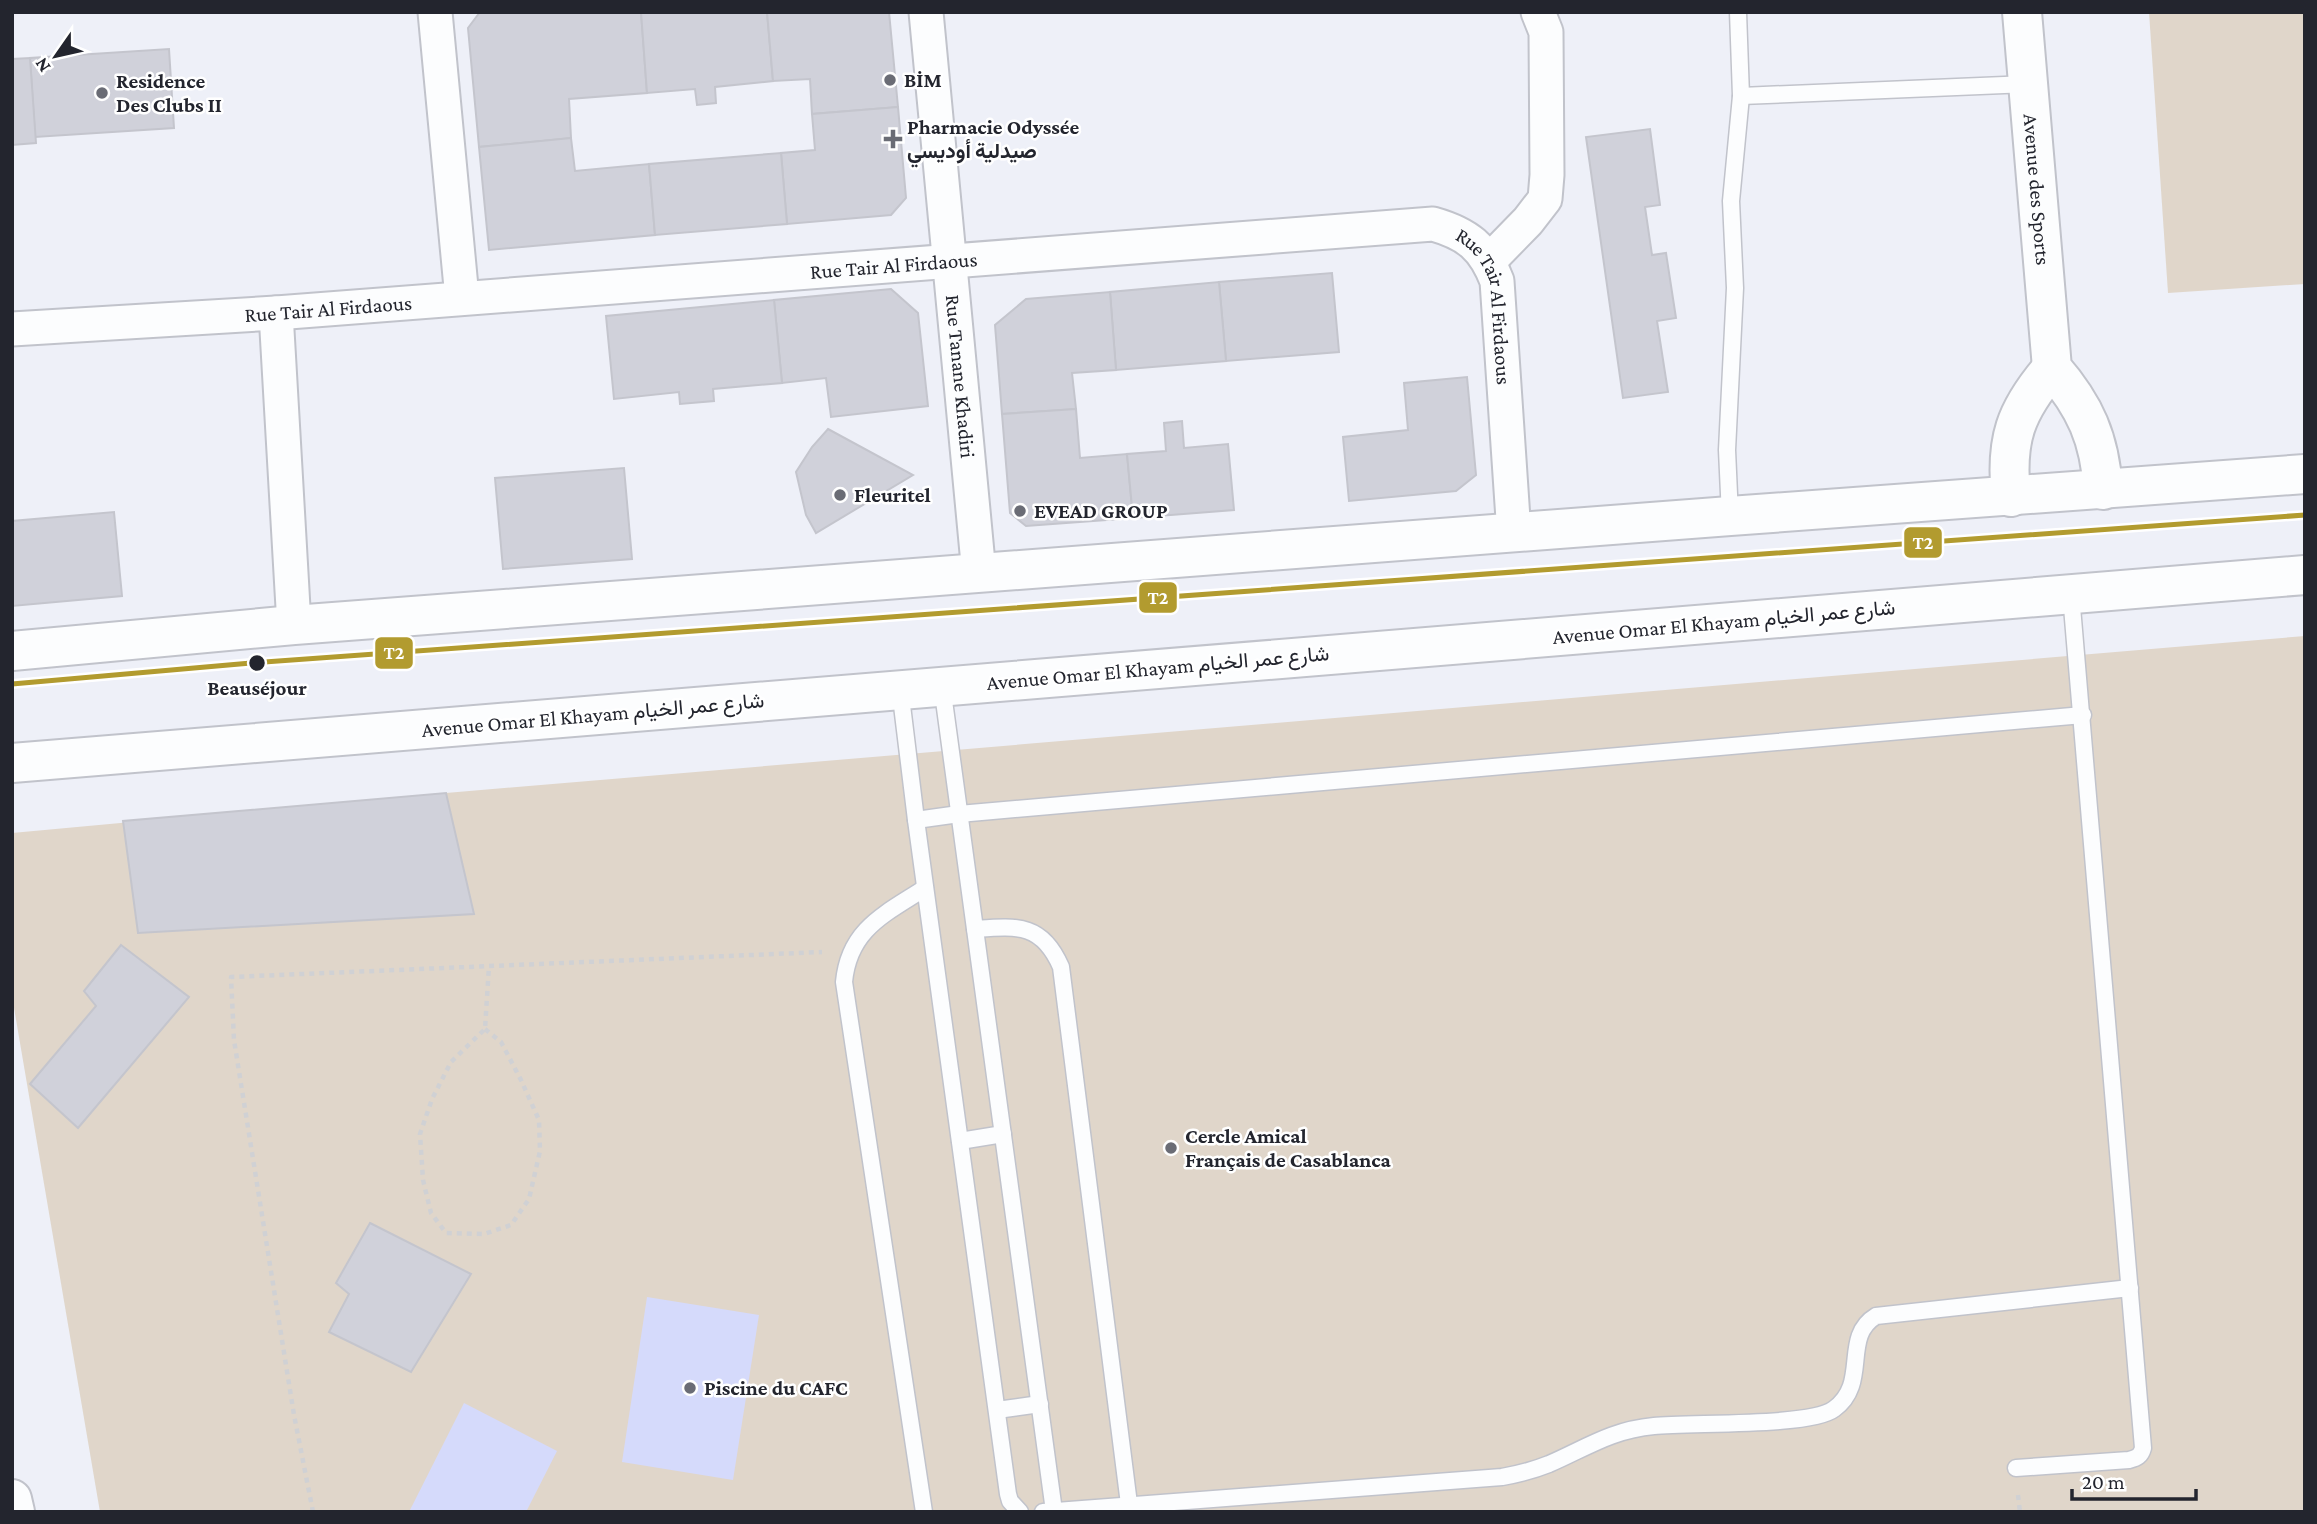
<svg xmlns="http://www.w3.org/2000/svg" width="2317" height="1524" font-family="'Crimson Pro',Vazirmatn,serif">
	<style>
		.green { fill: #e0d6ca }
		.water { fill: #d5dafb }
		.building { fill: #d0d1da; stroke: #c4c5cd; stroke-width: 2 }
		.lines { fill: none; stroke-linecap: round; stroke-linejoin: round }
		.lane-casing { stroke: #c1c3cb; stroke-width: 19 }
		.street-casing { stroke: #c1c3cb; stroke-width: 37 }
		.secondary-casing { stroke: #c1c3cb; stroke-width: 42 }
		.path { stroke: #d0d1d4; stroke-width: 4.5; stroke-dasharray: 5 5; stroke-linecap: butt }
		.lane { stroke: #fcfdfe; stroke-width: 16 }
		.street { stroke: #fcfdfe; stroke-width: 33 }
		.secondary { stroke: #fcfdfe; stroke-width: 38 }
		.tram-1-casing { stroke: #fff; stroke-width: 10 }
		.tram-1 { stroke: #b29b2f; stroke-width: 5 }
		.poi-dot { fill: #6a6c75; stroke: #fff; stroke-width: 2.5 }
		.stop-dot { fill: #23252e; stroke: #fff; stroke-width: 2.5 }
		.labels { text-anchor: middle; stroke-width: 5; stroke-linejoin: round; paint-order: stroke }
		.poi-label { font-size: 21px; font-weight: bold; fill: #23252e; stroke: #fff; text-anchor: start }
		.street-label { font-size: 21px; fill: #23252e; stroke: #fff }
		.stop-label { font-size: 21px; font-weight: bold; fill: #23252e; stroke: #fff }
		.line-badge { stroke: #fff; stroke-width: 2.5 }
		.badge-label { font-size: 19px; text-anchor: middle; font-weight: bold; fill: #fff }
	</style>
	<rect width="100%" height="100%" fill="#eef0f8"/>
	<g class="green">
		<path d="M2149,12H2305V284L2168,293Z"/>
		<path d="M2305,636V1512H100L12,996V833L446,793Z"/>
	</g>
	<g class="water">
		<path d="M647,1297L759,1315L733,1480L622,1462Z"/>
		<path d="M464,1403L557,1451L526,1512H409Z"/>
	</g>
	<g class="building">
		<path d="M480,12H641L647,93L569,99L571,138L479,147L468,28Z"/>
		<path d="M641,12H767L773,81L715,87L716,103L697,105L695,89L647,93Z"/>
		<path d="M767,12H889L898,107L812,114L810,79L773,81Z"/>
		<path d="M169,49L174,128L35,137L30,58Z"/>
		<path d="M30,58L36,143L12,145V59Z"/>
		<path d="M898,107L906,198L891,215L787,224L781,153L815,150L812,114Z"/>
		<path d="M1650,129L1660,205L1645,207L1652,255L1666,253L1676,318L1657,321L1668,392L1623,398L1586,137Z"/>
		<path d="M571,138L575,171L649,164L655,235L489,250L479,147Z"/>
		<path d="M781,153L787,224L655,235L649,164Z"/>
		<path d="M1332,273L1339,352L1226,361L1219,282Z"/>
		<path d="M1219,282L1226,361L1116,370L1110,292Z"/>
		<path d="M891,289L918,313L928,406L831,417L826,378L782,383L774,300Z"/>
		<path d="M1110,292L1116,370L1072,373L1076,409L1002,414L995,325L1026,299Z"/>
		<path d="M774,300L782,383L713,389L714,401L680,404L679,392L614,399L606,316Z"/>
		<path d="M1467,377L1476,475L1456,491L1349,501L1343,437L1408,430L1404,383Z"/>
		<path d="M1076,409L1080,458L1127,454L1133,518L1026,526L1010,513L1002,414Z"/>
		<path d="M1182,421L1184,448L1228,444L1234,510L1133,518L1127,454L1166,451L1164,423Z"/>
		<path d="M828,429L913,475L816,533L806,515L796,472L812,447Z"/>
		<path d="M624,468L632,559L503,569L495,478Z"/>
		<path d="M114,512L122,596L12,606V521Z"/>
		<path d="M446,793L474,914L138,933L123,821Z"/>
		<path d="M121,945L189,997L78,1128L30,1084L96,1006L84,991Z"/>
		<path d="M370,1223L471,1274L411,1372L329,1332L349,1294L336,1283Z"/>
	</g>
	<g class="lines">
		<g class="lane-casing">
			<g id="lane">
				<path d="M1741,96L2028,84"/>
				<path d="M1730,516L1727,450L1735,288L1731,201L1741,96L1738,12"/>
				<path d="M942,686L1054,1511"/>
				<path d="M900,689L916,820L1008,1494L1010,1501L1020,1512"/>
				<path d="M916,820L959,814L2083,715"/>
				<path d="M975,929C1017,926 1042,923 1061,967L1129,1504"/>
				<path d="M960,1141L1003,1134"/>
				<path d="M997,1410L1040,1404"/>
				<path d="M2016,1468L2129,1460C2137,1458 2141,1456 2143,1448L2071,595"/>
				<path d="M924,1512L844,982C849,929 885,914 925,888"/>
				<path d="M1043,1512L1502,1477C1519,1474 1534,1470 1549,1464C1586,1448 1611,1430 1654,1426C1690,1422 1810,1427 1834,1409C1870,1383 1841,1337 1876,1316L2130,1288"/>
			</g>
		</g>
		<g class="street-casing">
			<g id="street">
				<path d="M435,12L462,298"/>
				<path id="s1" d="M926,12L979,574"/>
				<path d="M1489,261L1528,221L1545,199L1547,175L1546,32L1538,12"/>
				<path d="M276,313L294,625"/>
				<path id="s2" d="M12,329L276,313L1433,224C1468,234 1484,247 1497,281L1514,534"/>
			</g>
		</g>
		<g class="secondary-casing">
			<g id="secondary">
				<path id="s3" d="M2022,12L2052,368C2085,406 2100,439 2103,490"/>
				<path d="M2011,497C2005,440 2015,411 2052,368"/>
				<path d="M12,651L294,625L1730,516L2305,474"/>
				<path d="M12,763L2305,575"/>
				<path d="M12,1499L15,1512"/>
			</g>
		</g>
		<g class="path">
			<path d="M485,1029L501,1042L521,1080L539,1120L540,1151L529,1199L511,1225L484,1234L446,1233L431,1213L423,1180L420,1134L432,1099L451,1062L485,1029L489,966"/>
			<path d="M2018,1495L2020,1512"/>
			<path d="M313,1512L294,1415L234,1040L231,977L822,952"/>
		</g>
		<use href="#lane" class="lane"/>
		<use href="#street" class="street"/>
		<use href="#secondary" class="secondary"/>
		<g class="tram-1-casing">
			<path id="tram-1" d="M12,684L251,663L2305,515"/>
		</g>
		<use href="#tram-1" class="tram-1"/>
	</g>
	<g class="poi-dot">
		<circle cx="890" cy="80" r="7"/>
		<circle cx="102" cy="93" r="7"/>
		<path d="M889.5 128.5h7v7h7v7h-7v7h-7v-7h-7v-7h7z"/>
		<circle cx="840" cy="495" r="7"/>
		<circle cx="1020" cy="511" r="7"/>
		<circle cx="1171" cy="1148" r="7"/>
		<circle cx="690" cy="1388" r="7"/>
	</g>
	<circle class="stop-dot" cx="257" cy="663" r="9"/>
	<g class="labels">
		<g class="poi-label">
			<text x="904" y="87">BİM</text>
			<text x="116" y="88">Residence<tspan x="116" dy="24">Des Clubs II</tspan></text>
			<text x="907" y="134">Pharmacie Odyssée<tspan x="907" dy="24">صيدلية أوديسي</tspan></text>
			<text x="854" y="502">Fleuritel</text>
			<text x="1034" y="518">EVEAD GROUP</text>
			<text x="1185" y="1143">Cercle Amical<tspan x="1185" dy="24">Français de Casablanca</tspan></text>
			<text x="704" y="1395">Piscine du CAFC</text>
		</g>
		<g class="street-label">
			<text dy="7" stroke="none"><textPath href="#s3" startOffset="178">Avenue des Sports</textPath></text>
			<text dy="7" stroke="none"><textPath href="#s2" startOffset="884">Rue Tair Al Firdaous</textPath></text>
			<text dy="7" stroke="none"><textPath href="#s2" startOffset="317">Rue Tair Al Firdaous</textPath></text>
			<text dy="7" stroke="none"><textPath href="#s2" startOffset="1535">Rue Tair Al Firdaous</textPath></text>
			<text dy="7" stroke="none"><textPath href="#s1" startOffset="366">Rue Tanane Khadiri</textPath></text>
			<text transform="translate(1724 622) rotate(-5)" y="7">Avenue Omar El Khayam شارع عمر الخيام</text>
			<text transform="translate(1158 668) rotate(-5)" y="7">Avenue Omar El Khayam شارع عمر الخيام</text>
			<text transform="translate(593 715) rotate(-5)" y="7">Avenue Omar El Khayam شارع عمر الخيام</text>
		</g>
		<g class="stop-label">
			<text x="257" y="695">Beauséjour</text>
		</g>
	</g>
	<g class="line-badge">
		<rect x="1903" y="526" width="40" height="33" rx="7" fill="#b29b2f"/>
		<rect x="1138" y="581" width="40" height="33" rx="7" fill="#b29b2f"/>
		<rect x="374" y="636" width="40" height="34" rx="7" fill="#b29b2f"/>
	</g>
	<g class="badge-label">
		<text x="1923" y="549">T2</text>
		<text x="1158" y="604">T2</text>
		<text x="394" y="659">T2</text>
	</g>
	<rect width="2317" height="1524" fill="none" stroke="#23252e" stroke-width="28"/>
	<g transform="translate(56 56) rotate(236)" stroke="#ffffff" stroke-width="5" paint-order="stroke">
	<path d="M0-5L12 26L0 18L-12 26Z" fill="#23252e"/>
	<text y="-10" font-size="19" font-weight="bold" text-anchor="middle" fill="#23252e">N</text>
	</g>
	<path d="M2072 1489v10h124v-10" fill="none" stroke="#23252e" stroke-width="3.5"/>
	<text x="2082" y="1489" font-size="21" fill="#23252e" stroke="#ffffff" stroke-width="5" paint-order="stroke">20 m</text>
</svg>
